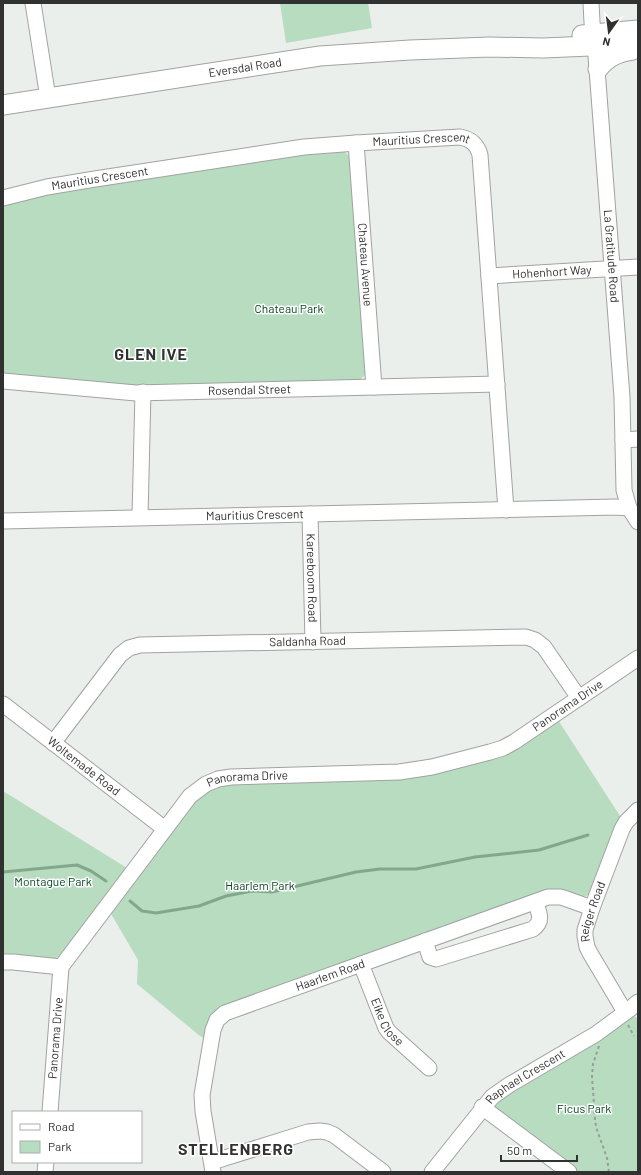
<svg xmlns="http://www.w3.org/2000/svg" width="641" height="1175" font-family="Barlow,sans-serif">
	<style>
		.green { fill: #b7dcbf }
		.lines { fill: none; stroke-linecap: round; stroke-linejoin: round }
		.stream { stroke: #83a78b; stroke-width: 3 }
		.minor-casing { stroke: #a0a3a0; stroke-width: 17 }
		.major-casing { stroke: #a0a3a0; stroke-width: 21 }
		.path { stroke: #9a9c9a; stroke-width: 2; stroke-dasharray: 3 3; stroke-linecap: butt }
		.minor { stroke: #fff; stroke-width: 15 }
		.major { stroke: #fff; stroke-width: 19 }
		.labels { text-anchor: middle; stroke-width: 3; stroke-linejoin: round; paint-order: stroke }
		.street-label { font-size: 12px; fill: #303130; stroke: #fff }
		.park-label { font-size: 12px; fill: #03441f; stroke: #fff }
		.district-label { font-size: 16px; font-weight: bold; letter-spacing: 1px; fill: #303130; stroke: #fff }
	</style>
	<rect width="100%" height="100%" fill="#ebefec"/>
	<g class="green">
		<path d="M280,3H368L372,28L286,43Z"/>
		<path d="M335,149L344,151L350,157L366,373L364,376L358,381L136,387L3,376V204L45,193Z"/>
		<path d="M558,720L622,819L591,894L583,897L573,895L226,1007L206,1039L200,1036L137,984L138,960L110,912L196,799L206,792L223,785L404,778Z"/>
		<path d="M3,791L127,868L61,955L58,957L51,959L3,957Z"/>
		<path d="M633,1015L638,1019V1172H578L498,1112C495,1108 494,1105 496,1101Z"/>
	</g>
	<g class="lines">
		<g class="stream">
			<path d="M3,872L77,865L91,871L106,881"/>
			<path d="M130,901L142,911L156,913L199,906L226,896L252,891L272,892L356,872L380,869H416L475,857L539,850L588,835"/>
		</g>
		<g class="minor-casing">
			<g id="minor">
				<path d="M33,3L48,98"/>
				<path id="s1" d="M591,3L592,22L596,56L622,397L624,490L629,508L638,522"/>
				<path id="s2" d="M356,143L374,387"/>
				<path id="s3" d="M3,198L47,187L95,179L304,147L356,143L460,137C471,139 477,144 480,155L506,510"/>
				<path id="s4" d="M489,276L638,267"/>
				<path id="s5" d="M3,381L136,393L497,384"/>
				<path d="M623,440L638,439"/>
				<path id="s6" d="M310,514L313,642"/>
				<path d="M140,517L143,392"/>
				<path id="s7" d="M3,521L615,507L629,508"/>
				<path id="s8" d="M3,704L165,829"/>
				<path id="s9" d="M53,743L120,655L129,648L140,645L526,637L535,640L544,647L579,698"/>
				<path d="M425,941L430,957L436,959L533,929C544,921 539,912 535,902"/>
				<path d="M3,962H13L61,967"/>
				<path id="s10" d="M361,964L386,1028L389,1032L429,1068"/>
				<path id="s11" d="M625,1012L590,953L587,947L585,936V930L592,908L622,829L626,822L638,810"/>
				<path d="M482,1107L569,1172"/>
				<path id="s12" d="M50,1112L61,967L190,796L206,784L218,779L231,777L399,772L432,767L490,752L503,748L514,742L638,658"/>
				<path d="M212,1162L308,1132L320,1131L327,1132L334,1135L383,1172"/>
				<path d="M45,1172L46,1162"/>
				<path id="s13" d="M213,1172L203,1111L202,1095L213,1030L217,1020L225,1013L548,897H561L592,908"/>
				<path id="s14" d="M432,1172L492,1097L509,1085L596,1034L630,1009L638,1002"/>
			</g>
		</g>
		<g class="major-casing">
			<g id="major">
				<path d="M582,35L638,30"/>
				<path d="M598,69C607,57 618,52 633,50"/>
				<path id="s15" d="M3,105L320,56L410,50L489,47L543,48L638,44"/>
			</g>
		</g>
		<g class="path">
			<path d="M628,1025L634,1036"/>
			<path d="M599,1046L593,1064L592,1076L595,1119L596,1127L607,1158L609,1172"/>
		</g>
		<use href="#minor" class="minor"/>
		<use href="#major" class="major"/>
	</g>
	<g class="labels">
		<g class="street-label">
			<text dy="4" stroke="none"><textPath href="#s15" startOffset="245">Eversdal Road</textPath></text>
			<text dy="4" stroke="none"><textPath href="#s3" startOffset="423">Mauritius Crescent</textPath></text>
			<text dy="4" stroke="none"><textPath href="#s3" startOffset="99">Mauritius Crescent</textPath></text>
			<text dy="4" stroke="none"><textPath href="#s1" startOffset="254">La Gratitude Road</textPath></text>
			<text dy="4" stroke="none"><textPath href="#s2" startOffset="122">Chateau Avenue</textPath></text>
			<text dy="4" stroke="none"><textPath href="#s4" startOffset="63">Hohenhort Way</textPath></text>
			<text dy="4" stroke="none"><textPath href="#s5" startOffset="247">Rosendal Street</textPath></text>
			<text dy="4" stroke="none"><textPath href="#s7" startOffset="252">Mauritius Crescent</textPath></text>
			<text dy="4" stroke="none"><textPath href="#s6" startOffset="64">Kareeboom Road</textPath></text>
			<text dy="4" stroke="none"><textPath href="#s9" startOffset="301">Saldanha Road</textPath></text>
			<text dy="4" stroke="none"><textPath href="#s12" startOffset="758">Panorama Drive</textPath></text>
			<text dy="4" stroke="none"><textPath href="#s8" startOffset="102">Woltemade Road</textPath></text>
			<text dy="4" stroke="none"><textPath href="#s12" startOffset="422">Panorama Drive</textPath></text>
			<text dy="4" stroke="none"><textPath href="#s11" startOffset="112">Reiger Road</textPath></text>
			<text dy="4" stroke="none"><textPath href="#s13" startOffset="277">Haarlem Road</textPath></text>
			<text dy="4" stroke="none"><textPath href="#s10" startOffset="64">Eike Close</textPath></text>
			<text dy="4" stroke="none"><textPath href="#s12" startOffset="74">Panorama Drive</textPath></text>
			<text dy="4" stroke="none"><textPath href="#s14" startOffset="135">Raphael Crescent</textPath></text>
		</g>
		<g class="park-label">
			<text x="289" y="313">Chateau Park</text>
			<text x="53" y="886">Montague Park</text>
			<text x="260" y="890">Haarlem Park</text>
			<text x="584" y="1113">Ficus Park</text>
		</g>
		<g class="district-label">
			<text x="151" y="360">GLEN IVE</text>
			<text x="236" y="1155">STELLENBERG</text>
		</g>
	</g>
	<rect width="641" height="1175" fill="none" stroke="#303130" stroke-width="8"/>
	<rect x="12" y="1111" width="130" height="52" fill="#ffffff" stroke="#acadac"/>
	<rect x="20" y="1124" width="20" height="6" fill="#ffffff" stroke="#acadac"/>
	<text x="48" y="1131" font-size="12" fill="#303130">Road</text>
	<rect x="20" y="1141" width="20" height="12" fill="#b7dcbf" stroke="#acadac"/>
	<text x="48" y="1151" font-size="12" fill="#303130">Park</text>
	<g transform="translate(609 32) rotate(194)" stroke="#ffffff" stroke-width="3" paint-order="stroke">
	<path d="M0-3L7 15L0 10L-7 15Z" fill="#303130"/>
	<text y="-6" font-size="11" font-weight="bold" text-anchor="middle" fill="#303130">N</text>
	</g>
	<path d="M501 1155v6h76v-6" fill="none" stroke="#303130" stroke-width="2"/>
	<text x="507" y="1155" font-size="12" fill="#303130" stroke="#ffffff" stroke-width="3" paint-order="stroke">50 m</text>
</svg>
